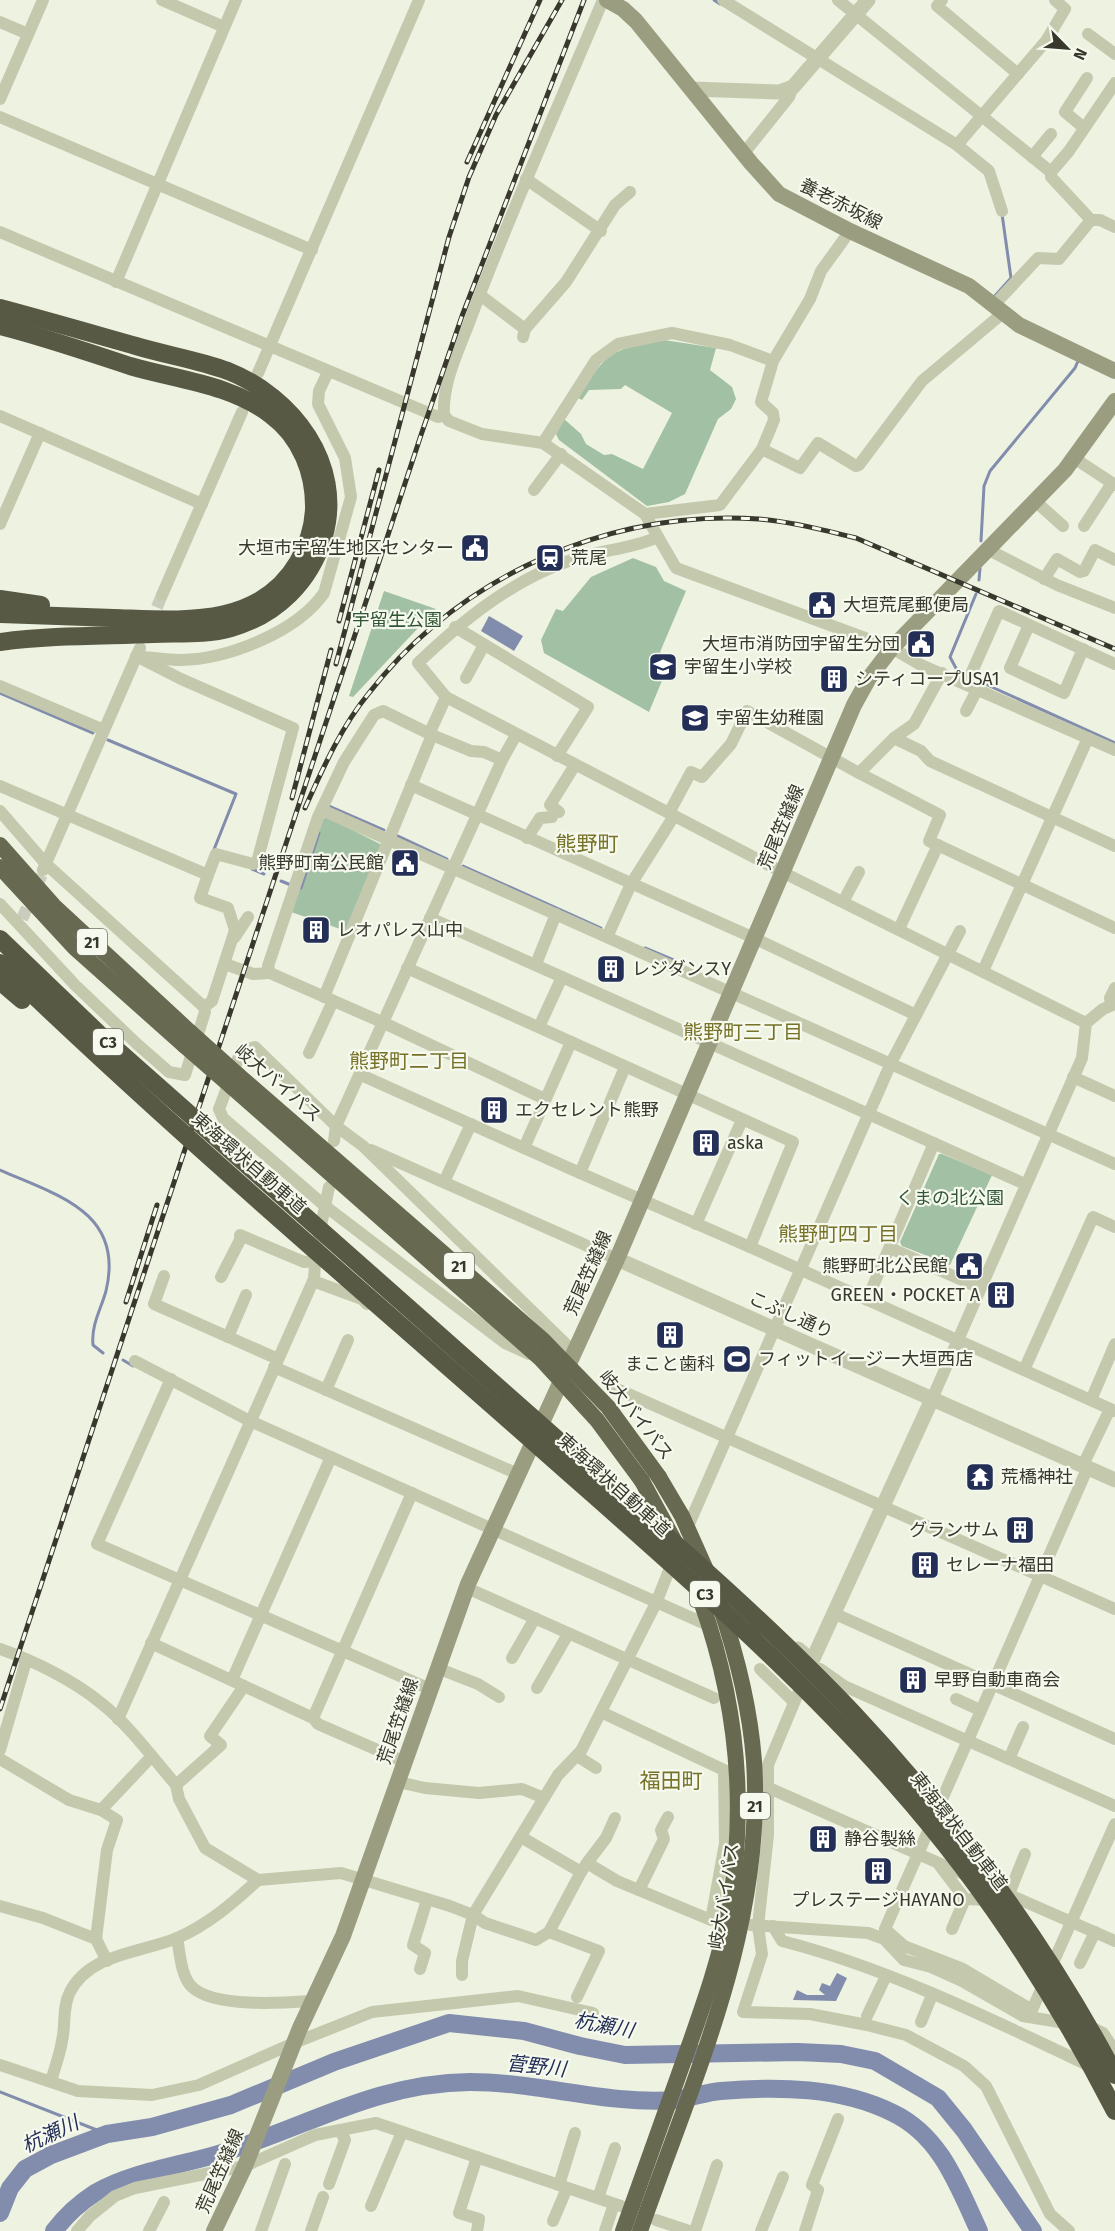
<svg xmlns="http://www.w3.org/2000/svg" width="1115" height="2231" font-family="'Fira Sans','Noto Sans JP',sans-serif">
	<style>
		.green { fill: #a2c0a4 }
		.water { fill: #828dad }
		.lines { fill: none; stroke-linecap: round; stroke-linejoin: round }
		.stream { stroke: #828dad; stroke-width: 3 }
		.river { stroke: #828dad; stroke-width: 18 }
		.minor-tunnel { stroke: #cacdbd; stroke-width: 12; stroke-dasharray: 12 6; stroke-linecap: butt }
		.minor { stroke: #c4c9ae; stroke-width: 12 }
		.tertiary { stroke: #c4c9ae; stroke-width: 15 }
		.secondary { stroke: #9a9d7f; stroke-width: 16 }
		.trunk { stroke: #686951; stroke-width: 16 }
		.motorway { stroke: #585944; stroke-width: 18 }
		.rail-casing { stroke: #38382c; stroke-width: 5 }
		.rail { stroke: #f6f9ee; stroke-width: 3; stroke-dasharray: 9; stroke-linecap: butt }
		.trunk-bridge { stroke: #686951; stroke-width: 16 }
		.motorway-bridge { stroke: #585944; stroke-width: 18 }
		.labels { text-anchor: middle; stroke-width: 4.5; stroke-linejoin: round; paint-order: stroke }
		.shield { fill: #f6f9ee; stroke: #717266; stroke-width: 1.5 }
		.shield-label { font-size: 16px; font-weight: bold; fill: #38382c }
		.street-label { font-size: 18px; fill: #38382c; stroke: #f6f9ee }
		.poi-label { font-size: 18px; fill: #38382c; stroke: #f6f9ee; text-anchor: start }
		.park-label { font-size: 18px; fill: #315534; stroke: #f6f9ee }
		.neighbourhood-label { font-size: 20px; fill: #767228; stroke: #f6f9ee }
		.water-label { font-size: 20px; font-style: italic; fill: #242f57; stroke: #f6f9ee }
		.quarter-label { font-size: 21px; fill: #767228; stroke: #f6f9ee }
	</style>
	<rect width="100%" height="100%" fill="#eef2e1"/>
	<g class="green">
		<path d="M664,340L716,348L710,370L732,387L736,399L731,409L718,419L685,494L669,502L647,506L559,440L556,434L564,419L581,434L586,444L604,455L612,454L643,469L672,413L625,385L621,389L589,390L582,400L578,398C608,351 609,350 664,340Z"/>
		<path d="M633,558L656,567L664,581L686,591L660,652L671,659L649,712L544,653L541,640L556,609L563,611L591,577Z"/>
		<path d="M384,591L436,609L353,697L349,696Z"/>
		<path d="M327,817L382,845L346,931L291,912L321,820Z"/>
		<path d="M939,1154H942L992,1175L950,1265L902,1246L900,1242Z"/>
	</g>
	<g class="water">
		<path d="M489,616L523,636L514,651L481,631Z"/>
		<path d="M837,1973L847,1978L836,2001L793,2000L797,1990L807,1995H825L819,1990L822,1983L830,1986Z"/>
	</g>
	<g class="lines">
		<g class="stream">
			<path d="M714,0L720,4"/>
			<path d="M993,298L1011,278L1002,214"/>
			<path d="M981,541L984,486L990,471L1075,368L1078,361"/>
			<path d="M979,580L980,568"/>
			<path d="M966,675L958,672L950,657L976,594"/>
			<path d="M972,678L1115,743"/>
			<path d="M0,693L93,733"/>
			<path d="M108,740L236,794L213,852"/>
			<path d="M329,806L384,830"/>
			<path d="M398,836L447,859"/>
			<path d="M463,866L601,928"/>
			<path d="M252,869L264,874"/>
			<path d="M281,881L291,885"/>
			<path d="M301,888L319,833"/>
			<path d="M645,948L676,961"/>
			<path d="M0,1170C57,1195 125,1212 106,1291C101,1309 91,1325 93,1345L103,1353"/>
			<path d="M123,1360L133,1366"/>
			<path d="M0,2092L107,2134"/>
		</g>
		<g class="river">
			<path d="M0,2213L10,2188L25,2169L51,2155L107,2134L152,2127L231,2105L334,2062L449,2023L524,2031L580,2046L625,2055L798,2052L841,2054L875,2061L938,2098L964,2130L1033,2231"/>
			<path d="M54,2231C66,2215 78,2204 95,2193C132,2172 178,2166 218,2154C306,2128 374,2083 470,2082C538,2082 607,2105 675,2100C691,2098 706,2092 721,2091C778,2086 841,2087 893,2113C941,2136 958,2186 979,2231"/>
		</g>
		<g class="minor-tunnel">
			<path d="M150,624L162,595"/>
			<path d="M22,919L43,872"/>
		</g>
		<g class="minor">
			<path d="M162,0L224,27"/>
			<path d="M723,0L957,145L1046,41L1065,9L1055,0"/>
			<path d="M838,0L1051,172V177L1091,220"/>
			<path d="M942,0L937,6L1018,74"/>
			<path d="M0,22L28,34"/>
			<path d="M1088,34L1115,54"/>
			<path d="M0,99L43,0"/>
			<path d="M0,117L312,250"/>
			<path d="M1084,128L1065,112L1087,78"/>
			<path d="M957,145L989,171L1002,211"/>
			<path d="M744,153L789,97L793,87"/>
			<path d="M1032,157L1051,134"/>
			<path d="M1051,172L1069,151L1115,83"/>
			<path d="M526,179L601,231"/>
			<path d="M0,232L438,417L444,415L449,421L482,434L543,443L645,514L658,537"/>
			<path d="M116,282L236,0"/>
			<path d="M480,295L525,329"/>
			<path d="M994,305L1038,258L1059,259L1091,220H1100L1115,227"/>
			<path d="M523,337L525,329L566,282L615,205L630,192"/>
			<path d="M258,373L419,0"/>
			<path d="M444,415C442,381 461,346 472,315C512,208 559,105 603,0"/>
			<path d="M0,416L202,504"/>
			<path d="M543,443L596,360L618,344L672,333L730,345L773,361"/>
			<path d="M762,449L800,468L818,443L856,466L859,465L922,381L1003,313"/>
			<path d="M1074,458L1115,485"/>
			<path d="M534,490L561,454"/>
			<path d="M1034,500L1063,526"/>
			<path d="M645,514L720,505L762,449L774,420L773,413L761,402L773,361L810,299L821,271L850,231"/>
			<path d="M0,524L40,433"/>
			<path d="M1084,526L1112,483"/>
			<path d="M987,549L1057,585L1115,608"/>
			<path d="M1044,579L1057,559L1080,572L1084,571L1095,550L1115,560"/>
			<path d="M162,595L242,412"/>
			<path d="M1029,625L1010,668L1064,693L1083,649"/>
			<path d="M455,627L588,707L557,756"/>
			<path d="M143,657C156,658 168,660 181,660C228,659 297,632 324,593L351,497L345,458L318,404L319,391L328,372"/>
			<path d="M466,678L484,645"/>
			<path d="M967,683L999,611L1115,664"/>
			<path d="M0,686L104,730"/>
			<path d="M446,697L784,873L1086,1023"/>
			<path d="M966,711L978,688"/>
			<path d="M430,732L446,697L418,663C463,620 513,579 574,559C601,550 632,549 658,537L676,568L892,648L921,665L1115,750"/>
			<path d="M432,735L383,711L374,715L344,762L318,817L268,966L270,973L384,1023L545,1099"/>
			<path d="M894,738L921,751L930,761L1115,846"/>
			<path d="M859,773L940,815L929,841L1115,928"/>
			<path d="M411,785L754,938L916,1015"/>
			<path d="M0,786L208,875L216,854L253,864L257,862L293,728L181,679L136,656"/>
			<path d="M322,810L1115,1164"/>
			<path d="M0,811L46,864L204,1007L205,1012L185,1075L169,1072L137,1044L75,985L0,904"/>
			<path d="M559,812L550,805L575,765"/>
			<path d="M669,813L691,772L702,777L731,744L747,711L859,773L894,738L914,724L942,673"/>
			<path d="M527,838L540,818L552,817"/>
			<path d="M43,870L140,648"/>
			<path d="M843,902L859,872"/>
			<path d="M430,918L1025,1184"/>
			<path d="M899,929L938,845"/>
			<path d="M235,937L248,917"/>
			<path d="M607,937L631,884L674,816"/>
			<path d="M225,964L253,974L270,973"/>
			<path d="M536,964L556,914"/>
			<path d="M407,968L793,1142L750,1247L580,1173"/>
			<path d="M983,971L1088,738"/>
			<path d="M324,997L432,735L471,751L484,752L502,760"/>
			<path d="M1111,1005L1110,998L1115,988"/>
			<path d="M204,1007L212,1001L235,930L228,908L200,898L208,875"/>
			<path d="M539,1027L562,977"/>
			<path d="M309,1053L333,1001"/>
			<path d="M361,1075L524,1148L571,1042"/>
			<path d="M1073,1077L1115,1096"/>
			<path d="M334,1141L336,1126L502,760L516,735"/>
			<path d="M524,1148L580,1173L625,1067"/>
			<path d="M371,1150L617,1259"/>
			<path d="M444,1182L471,1124"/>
			<path d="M696,1224L742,1120"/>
			<path d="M240,1235L304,1262L315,1261"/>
			<path d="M750,1247L1115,1411"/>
			<path d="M890,1248L980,1288"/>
			<path d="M164,1276L154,1304L278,1359"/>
			<path d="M221,1277L242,1236"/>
			<path d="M313,1281L362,1299L367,1304"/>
			<path d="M867,1300L934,1143"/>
			<path d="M228,1337L246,1295"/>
			<path d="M529,1354L505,1343L325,1206L223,1118L219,1109L241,1051L255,1047L336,1126L363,1146L574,1352"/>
			<path d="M135,1361L250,1421L710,1626"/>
			<path d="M274,1367L518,1474"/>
			<path d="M1024,1370L1093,1217L1115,1227"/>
			<path d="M171,1379L97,1544L430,1689"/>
			<path d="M617,1389L1115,1609"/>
			<path d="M326,1390L348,1340"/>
			<path d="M932,1399L1082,1058L1086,1023L1103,1009L1115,1004"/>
			<path d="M1091,1400L1115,1344"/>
			<path d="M1083,1465L1110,1409"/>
			<path d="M686,1531L891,1063L960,931"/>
			<path d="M467,1588L714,1698"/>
			<path d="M833,1613L1115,1739"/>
			<path d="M151,1643L313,1718L318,1724L405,1762"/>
			<path d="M0,1649C34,1661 73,1680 101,1703C129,1725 152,1757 176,1785L179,1799L205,1848L258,1880L341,1873L450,1906L473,1915L485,1923L536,1940L549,1932L599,1951L577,1997"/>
			<path d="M512,1658L535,1618"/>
			<path d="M437,1668L478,1684L499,1697"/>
			<path d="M760,1669L794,1702"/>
			<path d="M820,1669L844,1686L1115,1806"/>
			<path d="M804,1679L768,1765V1835L758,1926L762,1954L743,2012L810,2014L867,2025L906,2035L964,2066L986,2086L1050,2214L1069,2231"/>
			<path d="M232,1680L331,1457"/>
			<path d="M537,1688L568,1634"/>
			<path d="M956,1699L980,1710"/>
			<path d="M313,1718L412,1493"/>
			<path d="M118,1719L314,1279L316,1250L329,1187"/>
			<path d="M0,1750L26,1661"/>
			<path d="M577,1756L596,1768"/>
			<path d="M0,1759L69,1800L101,1810"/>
			<path d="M1009,1759L1023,1727"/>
			<path d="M398,1782L425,1788L479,1793L522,1789L544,1798"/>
			<path d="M176,1785L221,1745L210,1736L244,1686"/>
			<path d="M769,1788L968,1876"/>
			<path d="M521,1837L581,1872L549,1932"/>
			<path d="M587,1863L606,1838L615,1818"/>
			<path d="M940,1866L965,1899L989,1900"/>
			<path d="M581,1872L587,1863L617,1881L711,1920L725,1843L724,1770L601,1712"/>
			<path d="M639,1890L664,1839L661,1830L668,1817"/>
			<path d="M1003,1892L1115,1941"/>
			<path d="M1009,1894L1025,1854"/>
			<path d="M0,1906L43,1918L96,1939L107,1961"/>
			<path d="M751,1925L868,1933L904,1946L885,1929L1088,1467"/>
			<path d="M773,1926L782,1941C888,1968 993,2020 1092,2067"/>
			<path d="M952,1929L965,1899"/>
			<path d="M177,1938C180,1953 181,1977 192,1987C214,2008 283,2003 312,2001"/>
			<path d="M96,1939L107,1850L117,1820L101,1810L152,1756"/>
			<path d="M886,1941L904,1960L931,1967L962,1981L1023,2016L1071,2024"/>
			<path d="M904,1946L961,1968L1032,2010L1115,1824"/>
			<path d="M1080,1963L1095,1932"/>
			<path d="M420,1969L425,1953L413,1945L427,1900"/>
			<path d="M462,1975V1961L473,1915L558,1775L581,1751L656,1603L674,1558"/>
			<path d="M867,2016L886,1976"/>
			<path d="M921,2022L932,1995"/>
			<path d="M1089,2026L1103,2033L1115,2051"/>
			<path d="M0,2065L78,2091L152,2095L199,2085L294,2043L372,2012L518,1996L593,2013"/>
			<path d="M51,2081C55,2067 60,2054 62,2041C66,2025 62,2007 70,1992C90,1953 141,1953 177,1938C208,1925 234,1902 258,1880"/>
			<path d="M477,2157L459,2213L479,2219L477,2231"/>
			<path d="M329,2184L345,2140L340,2130"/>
			<path d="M559,2185L575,2133"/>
			<path d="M598,2198L615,2148"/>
			<path d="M371,2206L402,2132"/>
			<path d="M656,2220L689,2231"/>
			<path d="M553,2221L567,2188"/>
			<path d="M77,2231L90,2216L115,2196L135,2188L245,2166L315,2135L376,2123L621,2206"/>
			<path d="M149,2231L164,2202"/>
			<path d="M261,2231L285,2164"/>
			<path d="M311,2231L323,2197"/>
			<path d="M605,2231L614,2204"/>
			<path d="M695,2231L717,2165"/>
			<path d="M761,2231L783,2177"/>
			<path d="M805,2231L818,2190L812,2185L838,2119"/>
		</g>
		<g class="tertiary">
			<path d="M692,89L779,92L793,87L868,0"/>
			<path d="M617,1259L1115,1480"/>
			<path d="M798,1649L812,1661L932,1399"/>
		</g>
		<g class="secondary">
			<path d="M607,0L623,9L636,21L751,163L779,194L850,231L969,286L1019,325L1115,371"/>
			<path d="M214,2231L245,2166L300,2028L343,1936L468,1584L617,1259L854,705L869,678L892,648L1065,470L1115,401"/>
		</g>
		<g class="trunk">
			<path d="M0,845L54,906L190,1032"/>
			<path d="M0,867L75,948L185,1046"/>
			<path d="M238,1075L543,1340L608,1407L659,1477"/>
			<path d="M232,1087L541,1359L597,1420L642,1481"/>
			<path d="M623,2231C643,2174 664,2117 684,2060C702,2009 721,1957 730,1904C747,1800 736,1699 701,1601"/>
			<path d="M640,2231C693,2079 765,1926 754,1761C750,1708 737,1656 720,1606"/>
		</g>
		<g class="motorway">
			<path d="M0,308C45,320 90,333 136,346C166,355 198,360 228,371C293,397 344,464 324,536C311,581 277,615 231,628C206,635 180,633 154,634C103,636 51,635 0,642"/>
			<path d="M0,326C44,337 87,352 130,366C178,380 230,384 271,415C301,437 315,474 314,510C313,528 307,546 298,562C259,629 180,620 114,618C76,617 38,615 0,614"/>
			<path d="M0,599L41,605"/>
		</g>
		<g class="rail-casing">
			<g id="rail">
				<path d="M467,162L540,0"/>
				<path d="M339,621L379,470"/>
				<path d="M336,664L449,237L469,177L496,115L562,0"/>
				<path d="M292,798L331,650"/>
				<path d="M305,808C323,768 341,727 369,693C461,575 610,509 759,519C792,522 824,530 856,538L1115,649"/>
				<path d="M126,1302L157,1205"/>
				<path d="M0,1709L421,435L462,316L584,0"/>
			</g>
		</g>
		<use href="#rail" class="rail"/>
		<g class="trunk-bridge">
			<path d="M190,1032L238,1075"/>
			<path d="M185,1046L232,1087"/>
			<path d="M659,1477L682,1516L707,1572"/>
			<path d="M642,1481L675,1542"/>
		</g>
		<g class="motorway-bridge">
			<path d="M0,939L100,1035C250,1168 400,1301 551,1434C653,1525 759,1614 853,1713C955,1822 1046,1943 1115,2075"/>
			<path d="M0,963C173,1130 356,1285 536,1444C659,1553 785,1660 894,1783C982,1882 1054,1993 1115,2111"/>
			<path d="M0,981L22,1000"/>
		</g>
	</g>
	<defs>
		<g id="civic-square" transform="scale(1.5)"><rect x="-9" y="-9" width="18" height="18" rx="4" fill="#242f57" stroke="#f6f9ee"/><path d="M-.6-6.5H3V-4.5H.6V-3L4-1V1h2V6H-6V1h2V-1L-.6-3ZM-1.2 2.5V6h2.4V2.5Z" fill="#fff"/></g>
		<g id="station-square" transform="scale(1.5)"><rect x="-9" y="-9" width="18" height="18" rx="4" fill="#242f57" stroke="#f6f9ee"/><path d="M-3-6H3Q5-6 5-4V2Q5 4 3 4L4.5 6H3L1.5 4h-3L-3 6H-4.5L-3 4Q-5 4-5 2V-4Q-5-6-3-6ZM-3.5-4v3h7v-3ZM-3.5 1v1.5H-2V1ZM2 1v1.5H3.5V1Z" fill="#fff"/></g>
		<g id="school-square" transform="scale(1.5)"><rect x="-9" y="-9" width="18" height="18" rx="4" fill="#242f57" stroke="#f6f9ee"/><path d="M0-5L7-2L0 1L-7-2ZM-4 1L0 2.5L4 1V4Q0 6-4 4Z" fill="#fff"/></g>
		<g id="building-square" transform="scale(1.5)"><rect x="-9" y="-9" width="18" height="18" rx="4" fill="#242f57" stroke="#f6f9ee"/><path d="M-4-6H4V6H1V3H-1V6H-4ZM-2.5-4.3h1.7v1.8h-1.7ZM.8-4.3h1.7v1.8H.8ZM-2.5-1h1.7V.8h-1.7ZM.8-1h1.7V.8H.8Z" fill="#fff"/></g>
		<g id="stadium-square" transform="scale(1.5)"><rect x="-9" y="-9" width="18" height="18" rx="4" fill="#242f57" stroke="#f6f9ee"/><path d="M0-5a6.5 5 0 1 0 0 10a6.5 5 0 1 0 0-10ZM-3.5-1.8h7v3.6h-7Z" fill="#fff"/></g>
		<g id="temple-square" transform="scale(1.5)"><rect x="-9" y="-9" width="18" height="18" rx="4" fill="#242f57" stroke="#f6f9ee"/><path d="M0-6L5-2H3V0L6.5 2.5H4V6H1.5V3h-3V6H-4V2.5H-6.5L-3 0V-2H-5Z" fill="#fff"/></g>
	</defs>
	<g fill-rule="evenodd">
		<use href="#civic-square" x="475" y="548"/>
		<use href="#station-square" x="550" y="558"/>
		<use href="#civic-square" x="822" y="605"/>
		<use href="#civic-square" x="921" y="644"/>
		<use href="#school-square" x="663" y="667"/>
		<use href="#building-square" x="834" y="679"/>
		<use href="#school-square" x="695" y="718"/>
		<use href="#civic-square" x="405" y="863"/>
		<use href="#building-square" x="316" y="930"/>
		<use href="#building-square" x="611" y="969"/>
		<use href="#building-square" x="494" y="1110"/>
		<use href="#building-square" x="706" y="1143"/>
		<use href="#civic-square" x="969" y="1266"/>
		<use href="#building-square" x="1001" y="1295"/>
		<use href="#building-square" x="670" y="1335"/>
		<use href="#stadium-square" x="737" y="1359"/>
		<use href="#temple-square" x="980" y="1477"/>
		<use href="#building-square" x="1020" y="1530"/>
		<use href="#building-square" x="925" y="1565"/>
		<use href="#building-square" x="913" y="1680"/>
		<use href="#building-square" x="823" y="1839"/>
		<use href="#building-square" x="878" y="1871"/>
	</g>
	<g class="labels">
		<g class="shield">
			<rect x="77" y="929" width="30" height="26" rx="4.5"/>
			<rect x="93" y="1029" width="30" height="26" rx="4.5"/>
			<rect x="444" y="1253" width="30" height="26" rx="4.5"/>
			<rect x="690" y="1581" width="30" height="26" rx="4.5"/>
			<rect x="740" y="1793" width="30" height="26" rx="4.5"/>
		</g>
		<g class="shield-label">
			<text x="92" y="948">21</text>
			<text x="108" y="1048">C3</text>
			<text x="459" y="1272">21</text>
			<text x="705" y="1600">C3</text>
			<text x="755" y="1812">21</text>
		</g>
		<g class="street-label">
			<text transform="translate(841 204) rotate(27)" y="6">養老赤坂線</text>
			<text transform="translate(781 827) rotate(-67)" y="6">荒尾笠縫線</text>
			<text transform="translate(278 1083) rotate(41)" y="6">岐大バイパス</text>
			<text transform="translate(249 1163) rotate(41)" y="6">東海環状自動車道</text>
			<text transform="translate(588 1273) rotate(-66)" y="6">荒尾笠縫線</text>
			<text transform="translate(791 1315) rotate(24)" y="6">こぶし通り</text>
			<text transform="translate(636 1415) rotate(52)" y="6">岐大バイパス</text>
			<text transform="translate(614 1485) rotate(42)" y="6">東海環状自動車道</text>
			<text transform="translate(398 1721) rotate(-71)" y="6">荒尾笠縫線</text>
			<text transform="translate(959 1831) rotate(52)" y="6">東海環状自動車道</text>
			<text transform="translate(724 1896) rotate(-81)" y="6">岐大バイパス</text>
			<text transform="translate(220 2171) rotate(-66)" y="6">荒尾笠縫線</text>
		</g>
		<g class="poi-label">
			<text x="454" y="554" text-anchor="end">大垣市宇留生地区センター</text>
			<text x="571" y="564">荒尾</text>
			<text x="843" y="611">大垣荒尾郵便局</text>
			<text x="900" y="650" text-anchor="end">大垣市消防団宇留生分団</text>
			<text x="684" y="673">宇留生小学校</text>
			<text x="855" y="685">シティコープUSA1</text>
			<text x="716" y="724">宇留生幼稚園</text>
			<text x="384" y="869" text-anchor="end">熊野町南公民館</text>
			<text x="337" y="936">レオパレス山中</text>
			<text x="632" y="975">レジダンスY</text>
			<text x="515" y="1116">エクセレント熊野</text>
			<text x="727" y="1149">aska</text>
			<text x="948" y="1272" text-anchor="end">熊野町北公民館</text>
			<text x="980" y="1301" text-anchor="end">GREEN・POCKET A</text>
			<text x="758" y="1365">フィットイージー大垣西店</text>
			<text x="670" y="1370" text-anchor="middle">まこと歯科</text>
			<text x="1001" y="1483">荒橋神社</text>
			<text x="999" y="1536" text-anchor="end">グランサム</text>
			<text x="946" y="1571">セレーナ福田</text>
			<text x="934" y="1686">早野自動車商会</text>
			<text x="844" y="1845">静谷製絲</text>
			<text x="878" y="1906" text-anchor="middle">プレステージHAYANO</text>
		</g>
		<g class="park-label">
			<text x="397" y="626">宇留生公園</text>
			<text x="950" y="1204">くまの北公園</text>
		</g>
		<g class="neighbourhood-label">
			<text x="743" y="1039">熊野町三丁目</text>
			<text x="409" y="1068">熊野町二丁目</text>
			<text x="838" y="1241">熊野町四丁目</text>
		</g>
		<g class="water-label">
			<text transform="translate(604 2025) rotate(11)" y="7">杭瀬川</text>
			<text transform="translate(536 2066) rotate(6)" y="7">菅野川</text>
			<text transform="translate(50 2134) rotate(-25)" y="7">杭瀬川</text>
		</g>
		<g class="quarter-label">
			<text x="587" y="851">熊野町</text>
			<text x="671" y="1788">福田町</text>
		</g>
	</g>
	<g transform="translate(1067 48) rotate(115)" stroke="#f6f9ee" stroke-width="4.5" paint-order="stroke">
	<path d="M0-4.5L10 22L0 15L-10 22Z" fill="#38382c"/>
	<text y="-9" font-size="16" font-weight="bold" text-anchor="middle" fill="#38382c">N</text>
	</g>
</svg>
